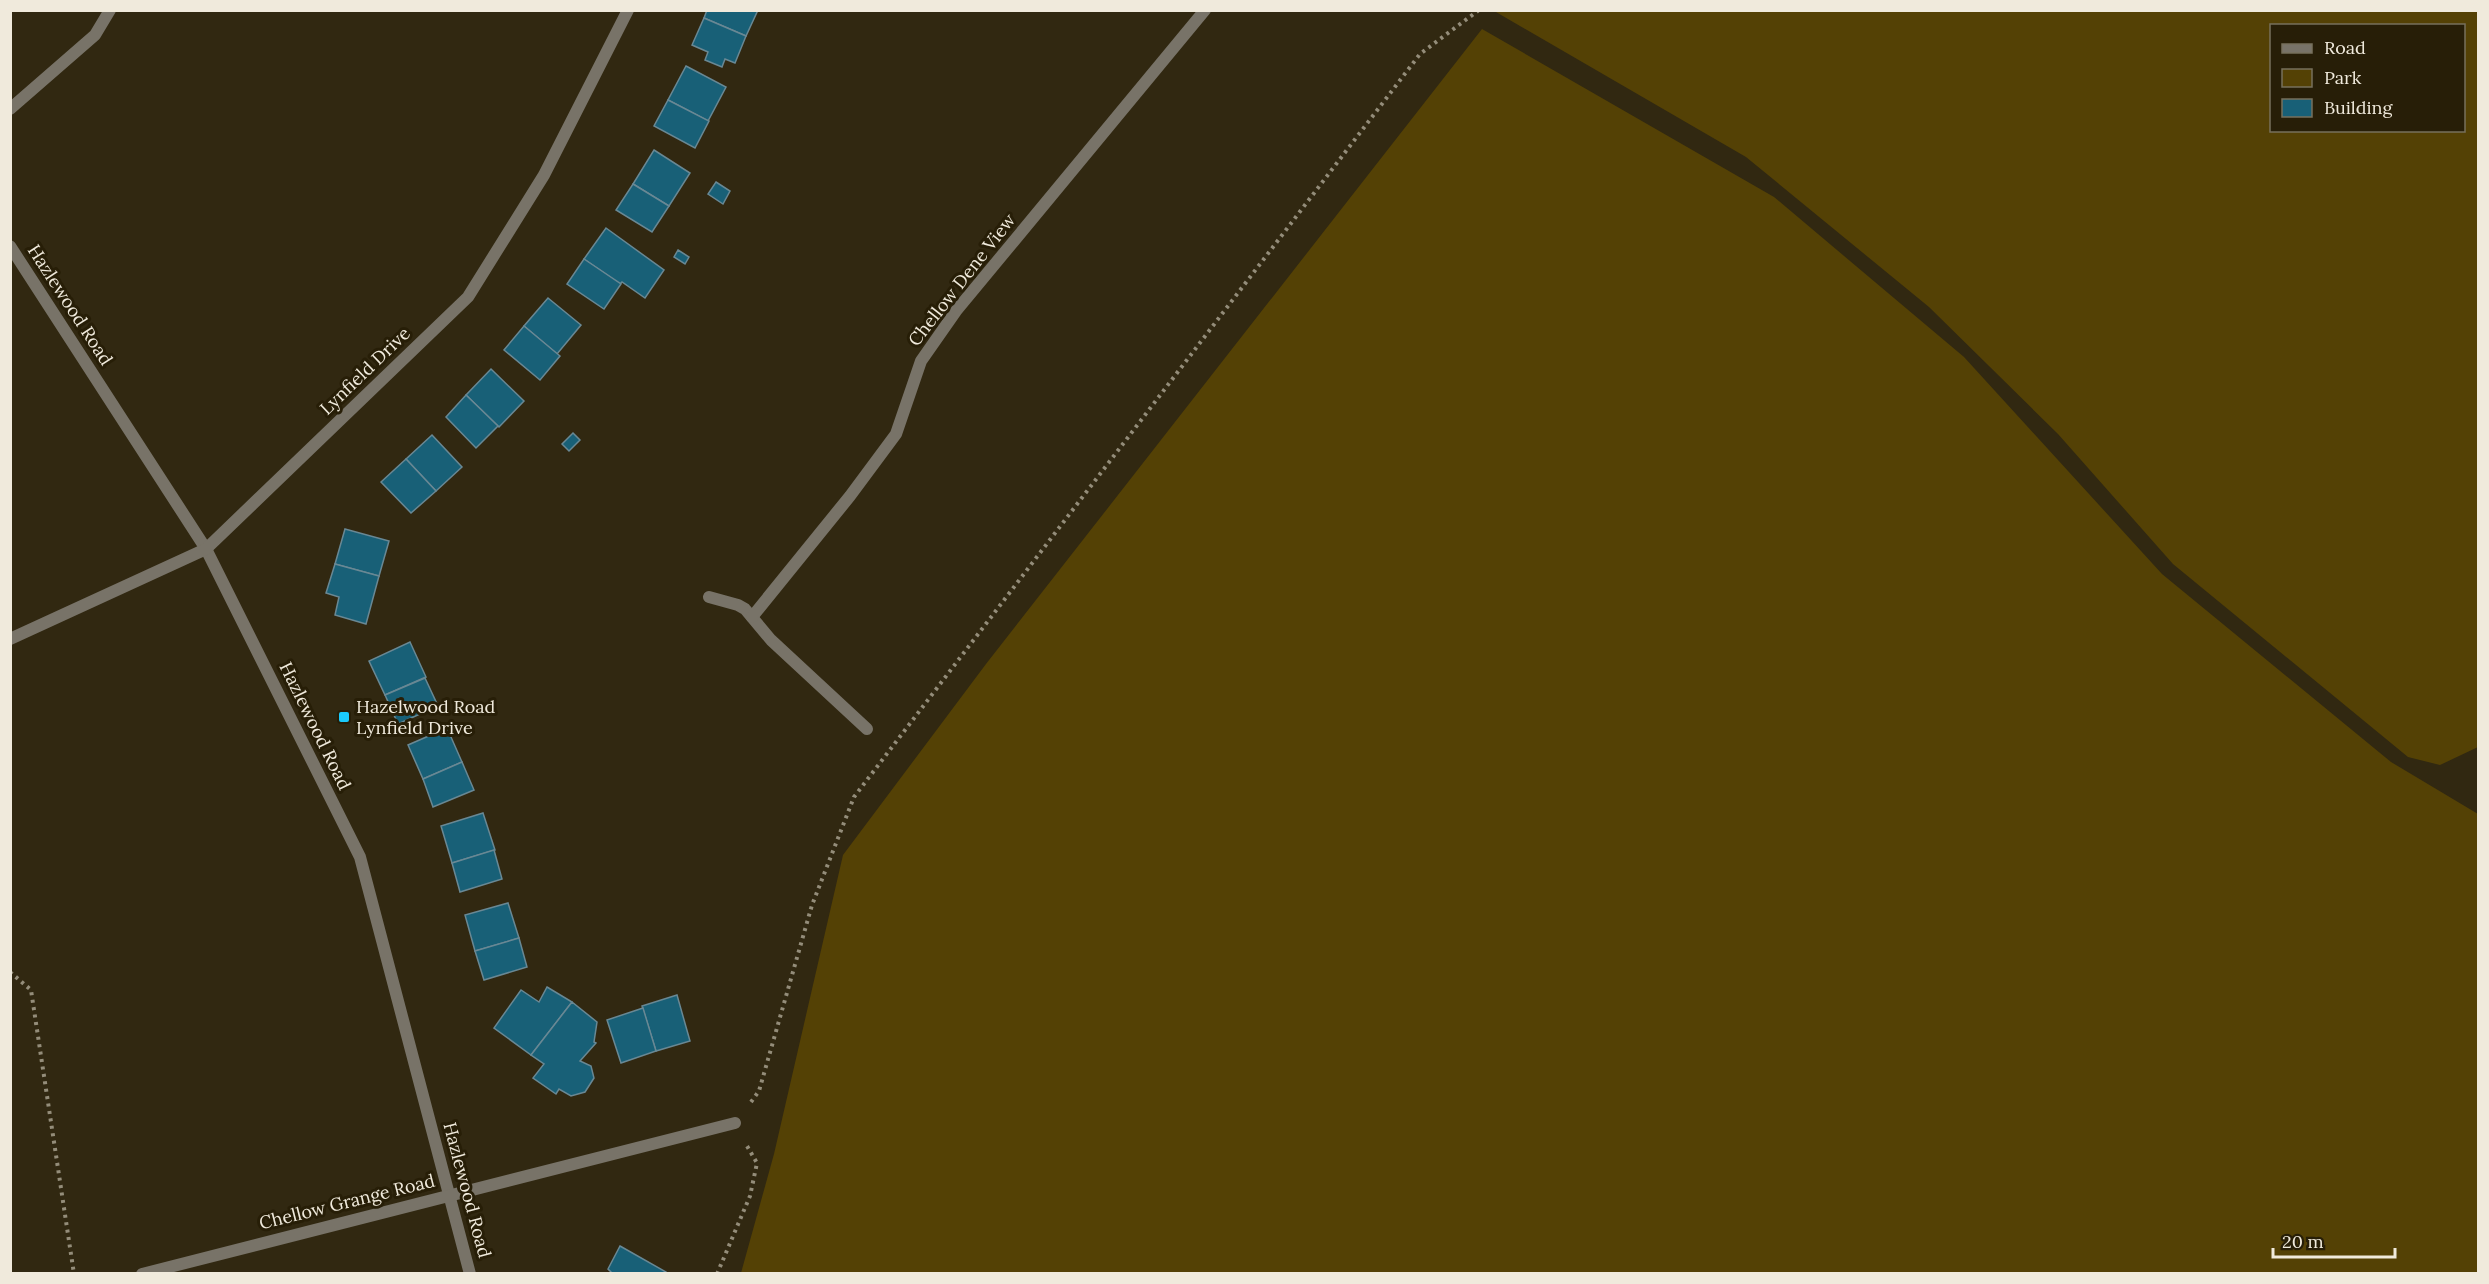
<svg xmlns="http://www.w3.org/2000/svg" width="2489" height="1284" font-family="Lora,serif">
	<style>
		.green { fill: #544105; fill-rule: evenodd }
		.building { fill: #186077; stroke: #698894; stroke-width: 1.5 }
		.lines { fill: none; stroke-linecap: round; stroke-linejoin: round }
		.path { stroke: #948d7a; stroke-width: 4; stroke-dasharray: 3 4.5; stroke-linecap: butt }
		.lane { stroke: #787368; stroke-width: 12 }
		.street { stroke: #787368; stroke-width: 12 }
		.poi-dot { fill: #1acafc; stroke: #271e07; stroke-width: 2 }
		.labels { text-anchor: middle; stroke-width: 6; stroke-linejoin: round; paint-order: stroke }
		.street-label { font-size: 18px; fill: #f0eadc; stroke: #271e07 }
		.poi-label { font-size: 18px; fill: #f0eadc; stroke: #271e07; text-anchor: start }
	</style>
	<rect width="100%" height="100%" fill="#312811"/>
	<g class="green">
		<path d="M1498,11H2478V747L2440,765L2408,757L2173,564L2058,434L1929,307L1746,157L1496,12ZM2272,26H2464V130H2272Z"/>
		<path d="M1482,29L1774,197L1964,357L2162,574L2391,762L2478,814V1273H741L774,1154L843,855L986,664Z"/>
	</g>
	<g class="building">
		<path d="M707,10H758L746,36L704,18Z"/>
		<path d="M704,18L746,36L735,63L725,59L722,67L705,60L708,52L692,45Z"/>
		<path d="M686,66L726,87L708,121L668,100Z"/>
		<path d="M668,100L709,121L695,148L654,126Z"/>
		<path d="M654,150L690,173L669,206L633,184Z"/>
		<path d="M716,182L730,191L723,204L708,194Z"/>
		<path d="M633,184L669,206L652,232L616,210Z"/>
		<path d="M606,228L664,270L645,298L622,282L620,284L584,259Z"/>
		<path d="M678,250L689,257L685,264L674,257Z"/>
		<path d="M584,259L621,284L604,309L567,284Z"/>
		<path d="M548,298L581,325L557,354L524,326Z"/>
		<path d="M524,326L560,356L540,380L504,350Z"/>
		<path d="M491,369L524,401L499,427L466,395Z"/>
		<path d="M466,395L498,426L476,448L446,417Z"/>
		<path d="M573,433L580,440L569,451L562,444Z"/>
		<path d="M432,435L462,467L436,491L406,459Z"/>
		<path d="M406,459L436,491L411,513L381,482Z"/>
		<path d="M345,529L389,541L379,576L335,564Z"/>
		<path d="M335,564L379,576L366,624L335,615L339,597L326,593Z"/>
		<path d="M410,642L426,677L385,695L369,661Z"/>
		<path d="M425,678L438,706L398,724L385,695Z"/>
		<path d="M447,728L462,762L423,779L408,745Z"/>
		<path d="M462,762L474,790L433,807L423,779Z"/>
		<path d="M483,813L495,850L452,863L441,826Z"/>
		<path d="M494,850L502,879L460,892L452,863Z"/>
		<path d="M508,903L519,938L475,951L465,915Z"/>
		<path d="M519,938L527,967L484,980L475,951Z"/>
		<path d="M547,987L572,1002L531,1055L494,1028L521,990L539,1002Z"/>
		<path d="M677,995L690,1041L656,1051L642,1006Z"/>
		<path d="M572,1002L597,1022L594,1042L596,1043L580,1061L591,1066L594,1078L585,1092L571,1096L559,1089L556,1094L533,1078L544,1064L531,1055Z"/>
		<path d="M643,1008L656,1051L621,1063L607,1020Z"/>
		<path d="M620,1246L666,1272L665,1274H613L608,1269Z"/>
	</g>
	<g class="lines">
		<g class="path">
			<path d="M10,972L31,990L74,1274"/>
			<path d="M751,1102L759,1091L812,905L854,797L1420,54L1479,10"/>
			<path d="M717,1274L750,1196L757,1163L747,1146"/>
		</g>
		<path class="lane" d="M709,597L738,605L745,609L771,640L867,729"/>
		<g class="street">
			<path d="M10,109L95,35L110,10"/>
			<path d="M10,246L206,549L360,857L470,1274"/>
			<path d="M752,617L850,496L896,434L921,361L956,311L1205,10"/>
			<path d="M10,639L206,549L468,297L544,175L628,10"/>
			<path d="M142,1274L735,1123"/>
		</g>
	</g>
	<rect class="poi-dot" x="338" y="711" width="12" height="12" rx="3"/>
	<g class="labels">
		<g class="street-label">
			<text transform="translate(962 280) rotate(-52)" y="6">Chellow Dene View</text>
			<text transform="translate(70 305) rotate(57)" y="6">Hazlewood Road</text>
			<text transform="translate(365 371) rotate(-44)" y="6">Lynfield Drive</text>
			<text transform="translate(315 726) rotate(64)" y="6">Hazlewood Road</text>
			<text transform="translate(467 1190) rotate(75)" y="6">Hazlewood Road</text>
			<text transform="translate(347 1202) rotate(-14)" y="6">Chellow Grange Road</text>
		</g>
		<g class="poi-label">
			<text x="356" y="713">Hazelwood Road<tspan x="356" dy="21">Lynfield Drive</tspan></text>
		</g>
	</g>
	<rect width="2489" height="1284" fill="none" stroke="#f0eadc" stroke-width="24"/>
	<rect x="2270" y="24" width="195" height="108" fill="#271e07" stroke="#77705c" stroke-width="1.5"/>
	<rect x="2282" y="44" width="30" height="9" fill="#787368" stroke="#77705c" stroke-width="1.5"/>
	<text x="2324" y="54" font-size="18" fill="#f0eadc">Road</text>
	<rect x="2282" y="69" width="30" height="18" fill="#544105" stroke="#77705c" stroke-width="1.5"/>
	<text x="2324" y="84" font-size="18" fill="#f0eadc">Park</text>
	<rect x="2282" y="99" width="30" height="18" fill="#186077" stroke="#77705c" stroke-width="1.5"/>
	<text x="2324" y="114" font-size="18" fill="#f0eadc">Building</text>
	<path d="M2273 1248v9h122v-9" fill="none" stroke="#f0eadc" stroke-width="3"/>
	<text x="2282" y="1248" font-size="18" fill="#f0eadc" stroke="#271e07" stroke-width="4.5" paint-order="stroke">20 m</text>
</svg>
